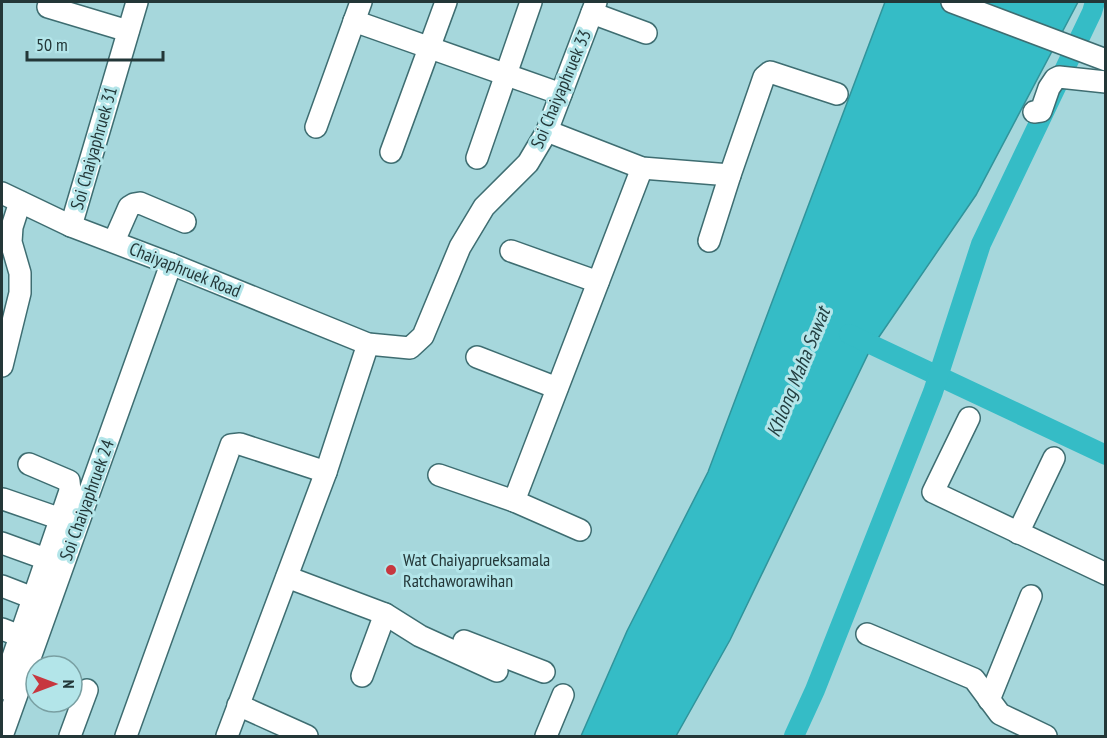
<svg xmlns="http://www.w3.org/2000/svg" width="1107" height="738" font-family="'PT Sans Narrow',sans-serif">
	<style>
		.water { fill: #35bcc6; stroke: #30949b; stroke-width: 1.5 }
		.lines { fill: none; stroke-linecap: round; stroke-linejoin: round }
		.canal { stroke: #35bcc6; stroke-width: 20 }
		.minor-casing { stroke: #3e6d71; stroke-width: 24 }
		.minor { stroke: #fff; stroke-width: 21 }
		.poi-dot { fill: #c7373f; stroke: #b3e5e9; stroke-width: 2 }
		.labels { text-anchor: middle; stroke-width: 6; stroke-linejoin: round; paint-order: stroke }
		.street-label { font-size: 18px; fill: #233738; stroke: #b3e5e9 }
		.poi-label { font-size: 18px; fill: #233738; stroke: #b3e5e9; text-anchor: start }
		.water-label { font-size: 20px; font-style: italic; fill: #244042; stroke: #b3e5e9 }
	</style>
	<rect width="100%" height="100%" fill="#a6d7dc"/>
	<path class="water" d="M885,2H1078L976,195L870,350L730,640L676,736H581L627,631L708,472Z"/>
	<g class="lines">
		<g class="canal">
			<path d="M849,334L1106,455"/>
			<path d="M794,736L815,690L933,392L981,244L1092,12L1095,2"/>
		</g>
		<g class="minor-casing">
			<g id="minor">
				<path d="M952,2L1106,60"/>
				<path d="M48,7L128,31"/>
				<path d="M592,13L646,33"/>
				<path d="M354,21L561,94"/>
				<path d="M1034,112L1041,111L1049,88L1055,79L1059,77L1106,82"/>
				<path d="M316,127L361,2"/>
				<path d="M547,131L642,168L730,175L764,77L770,72L837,94"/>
				<path d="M391,152L446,2"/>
				<path d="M477,158L531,2"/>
				<path d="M2,193L71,226L171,264L368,344L410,348L423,336L460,247L484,207L528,163L547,131L596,2"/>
				<path d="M71,226L137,2"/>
				<path d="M114,241L129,207L134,204L140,203L185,222"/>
				<path d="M709,241L730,175"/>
				<path d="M511,251L598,282"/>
				<path d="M477,357L557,388"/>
				<path d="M2,366L20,293V273L11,242L12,227L20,202"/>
				<path d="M969,418L933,492L1106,574"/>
				<path d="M439,475L514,501L642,168"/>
				<path d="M3,499L61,519"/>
				<path d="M514,501L580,530"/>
				<path d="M1018,533L1054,458"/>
				<path d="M2,543L46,559"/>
				<path d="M287,577L385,614L420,636L497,671"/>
				<path d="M2,586L33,598"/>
				<path d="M2,629L20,636"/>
				<path d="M867,634L974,679L1000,714L1046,736"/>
				<path d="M464,641L544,672"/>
				<path d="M362,676L385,614"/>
				<path d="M2,689L70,491L69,481L29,464"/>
				<path d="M989,700L1031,596"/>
				<path d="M238,705L307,736"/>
				<path d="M2,736L171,264"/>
				<path d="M70,736L87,690"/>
				<path d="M126,736L231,445L240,444L326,472"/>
				<path d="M227,736L326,472L368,344"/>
				<path d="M546,736L563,695"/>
			</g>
		</g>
		<use href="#minor" class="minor"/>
	</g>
	<circle class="poi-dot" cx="391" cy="570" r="6"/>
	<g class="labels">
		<g class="street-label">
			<text transform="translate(561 89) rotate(-67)" y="6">Soi Chaiyaphruek 33</text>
			<text transform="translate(94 148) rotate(-74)" y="6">Soi Chaiyaphruek 31</text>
			<text transform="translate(185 270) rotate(22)" y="6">Chaiyaphruek Road</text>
			<text transform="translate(87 500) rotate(-70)" y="6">Soi Chaiyaphruek 24</text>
		</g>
		<g class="poi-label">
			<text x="403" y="566">Wat Chaiyaprueksamala<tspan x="403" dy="21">Ratchaworawihan</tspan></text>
		</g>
		<g class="water-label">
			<text transform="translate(798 372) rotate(-68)" y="7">Khlong Maha Sawat</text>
		</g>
	</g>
	<rect width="1107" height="738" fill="none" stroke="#233738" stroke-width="6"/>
	<g transform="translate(54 684) rotate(90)"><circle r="28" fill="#b3e5e9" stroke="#799fa2" stroke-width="1.5"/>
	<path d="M0-4.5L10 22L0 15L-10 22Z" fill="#c7373f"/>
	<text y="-9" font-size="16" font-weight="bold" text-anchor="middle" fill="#233738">N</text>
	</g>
	<path d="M27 51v9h136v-9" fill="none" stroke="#233738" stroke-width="3"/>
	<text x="36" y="51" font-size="18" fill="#233738" stroke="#b3e5e9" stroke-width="4.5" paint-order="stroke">50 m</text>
</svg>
